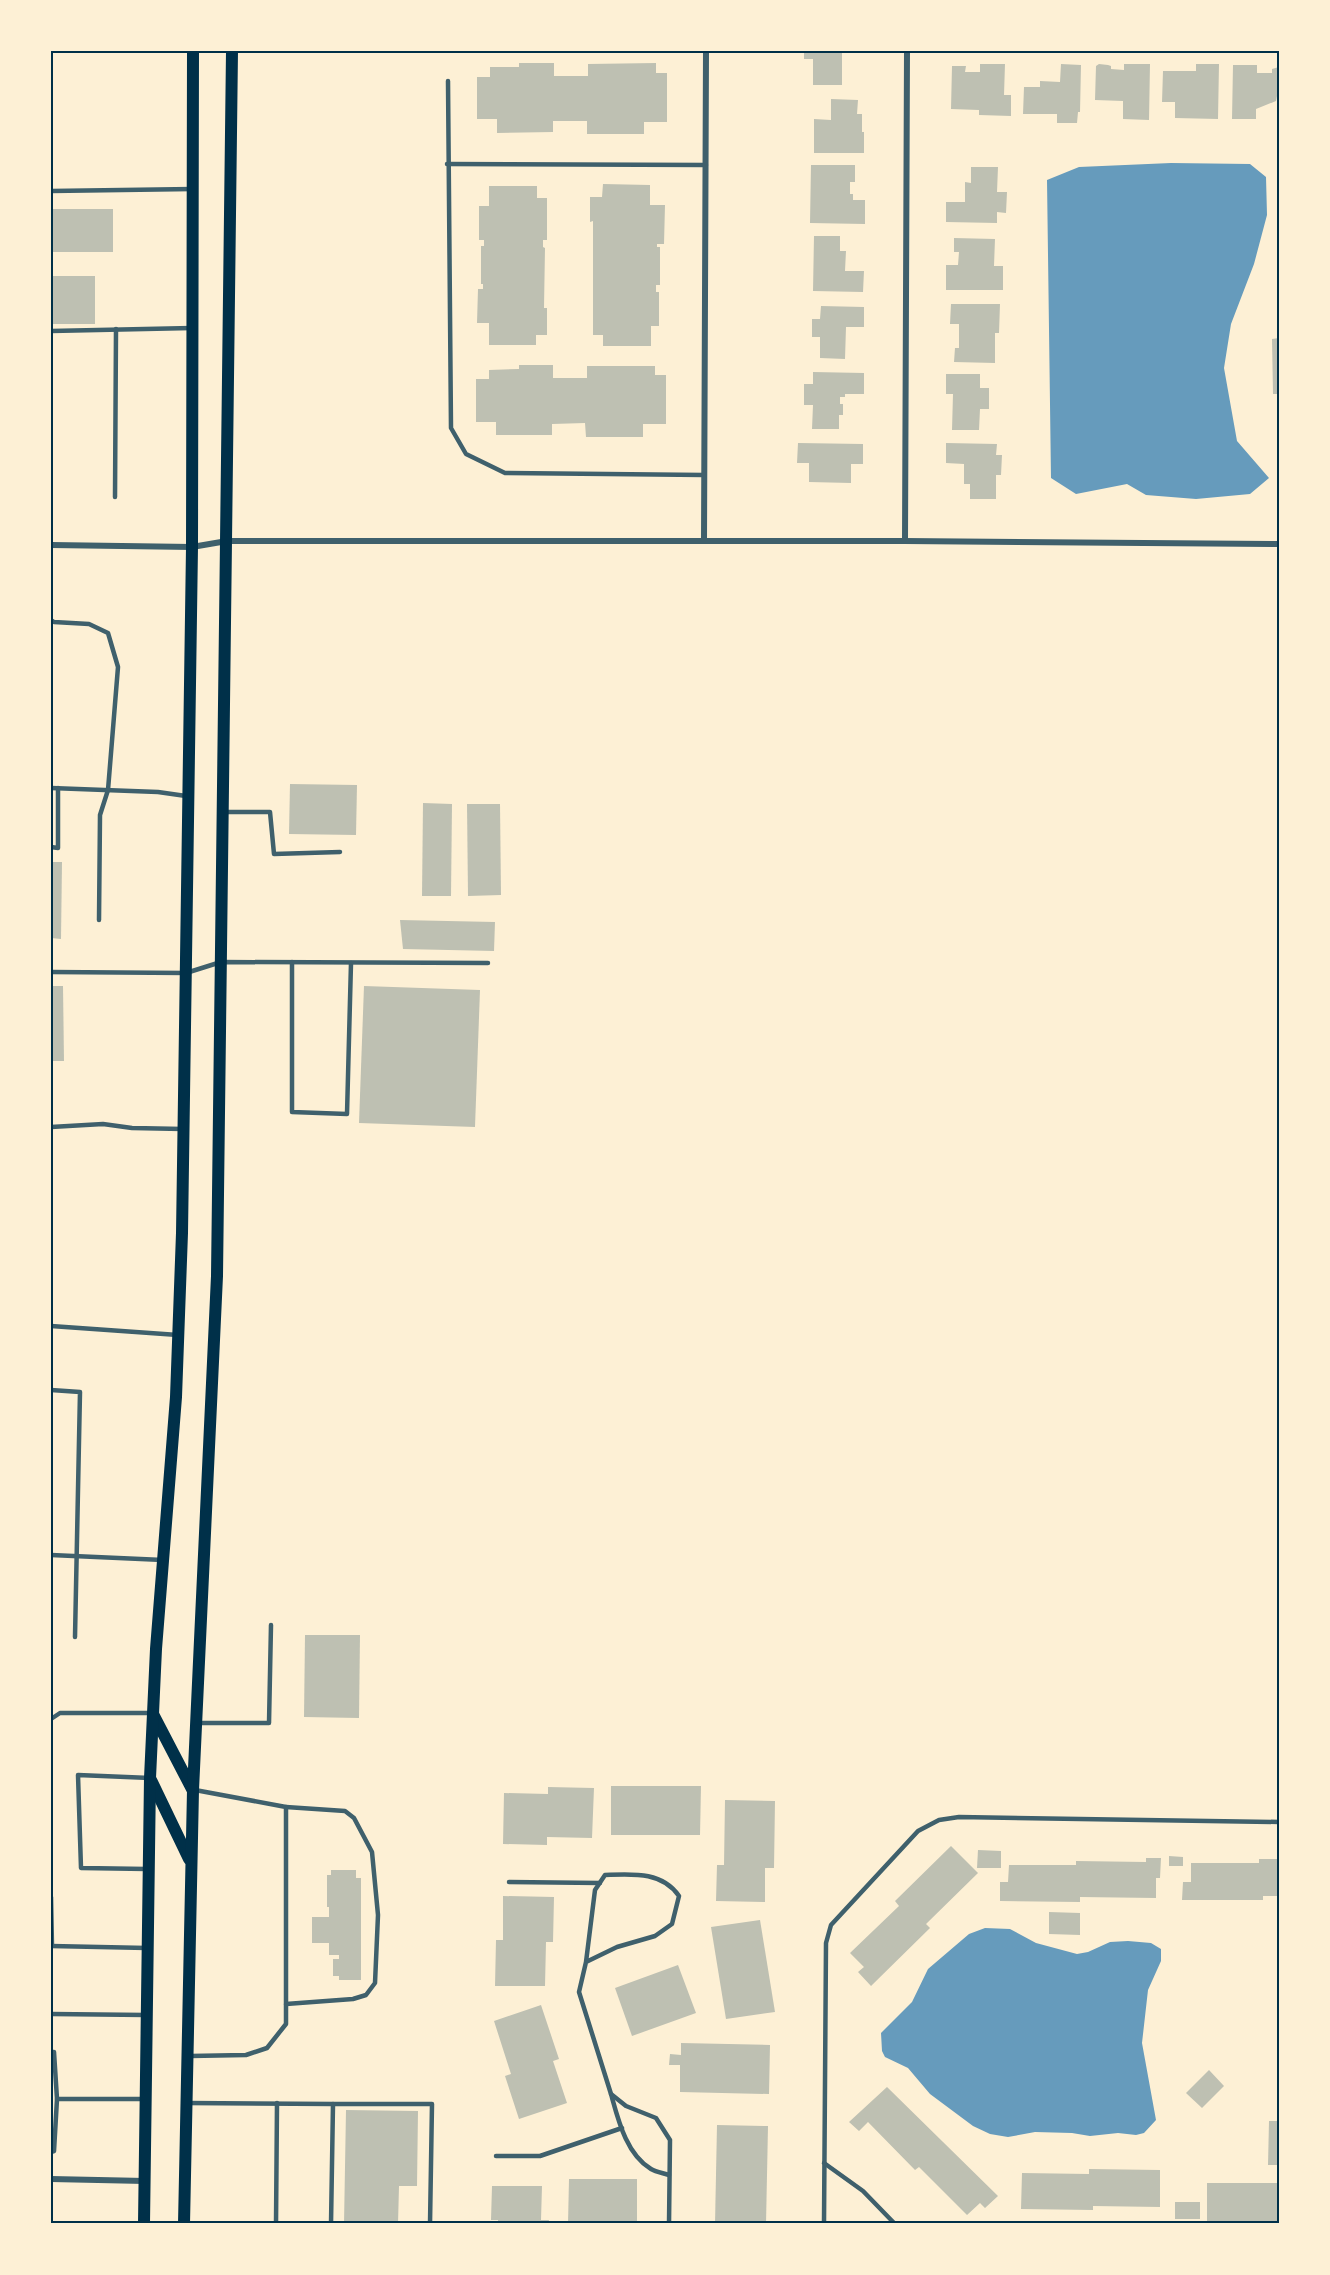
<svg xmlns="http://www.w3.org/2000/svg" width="1330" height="2275" font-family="'PT Sans Narrow',sans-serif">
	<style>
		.water { fill: #669bbc }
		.building { fill: #bec0b2 }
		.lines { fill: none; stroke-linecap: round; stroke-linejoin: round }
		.service { stroke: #3f606c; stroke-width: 4.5 }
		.minor { stroke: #3f606c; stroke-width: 6 }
		.secondary { stroke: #003049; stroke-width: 12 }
		.neatline { fill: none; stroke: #003049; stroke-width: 2 }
	</style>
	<rect width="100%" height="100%" fill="#fdf0d5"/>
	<g class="water">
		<path d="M1171,163L1250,164L1266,177L1267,215L1254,264L1231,324L1224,368L1237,441L1269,478L1250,494L1196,499L1146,495L1127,484L1076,494L1051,478L1047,180L1079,167Z"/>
		<path d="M985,1928L1010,1929L1036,1943L1077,1954L1088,1952L1110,1942L1128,1941L1151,1943L1161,1949V1961L1148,1990L1142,2043L1156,2120L1144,2133L1136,2135L1118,2133L1090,2136L1072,2133L1035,2132L1008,2137L990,2134L973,2126L930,2094L908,2068L885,2057L882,2051L881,2033L912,2002L928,1969L969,1934Z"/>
	</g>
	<g class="building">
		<path d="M804,51H842V85H813V59H804Z"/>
		<path d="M519,63H554V76H588V64L656,63V73H667V122H644V134H587V121H553V132L497,133V119H477V77H490V67H519Z"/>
		<path d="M980,64H1005L1004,95H1011V116L979,115V110L951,109L952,66H966L965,72H980Z"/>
		<path d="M1061,64L1081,65L1080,112H1078L1077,123H1057V114H1023L1024,87H1040V81L1060,82Z"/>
		<path d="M1099,64L1108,65L1111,66V69L1124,70V64H1150L1149,120L1123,119V101L1095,100L1096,66Z"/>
		<path d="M1196,64H1219L1218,119L1175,118V102H1162L1163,71H1196Z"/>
		<path d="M1233,65H1257V73H1272V69L1279,67V96H1277L1276,101L1256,109V119H1232Z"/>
		<path d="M831,99L858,100L857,114H862V132H864V153H814V119L831,120Z"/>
		<path d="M811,165H855V182H850V194H853V200H865V224L810,223Z"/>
		<path d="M971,167H998L997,192H1007L1006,213L997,212V223L946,222V202H965V182L971,183Z"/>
		<path d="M603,184L650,185V205H665L664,244H657V247H660V285H656V292H659V326H651V346H603V335H593V221L590,222V197H602Z"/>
		<path d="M489,186H537V198H547V240H543V247L545,248L544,308H547V335H536V345H489V323H477L478,289H483V284H481V246H484V240H479V206H489Z"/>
		<rect x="51" y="209" width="62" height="43"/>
		<path d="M814,236H840V251H846L845,271H864L863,292L813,291Z"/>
		<path d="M954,238L995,239L994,266H1003V290H946V265H958L959,252H954Z"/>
		<rect x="51" y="276" width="44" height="48"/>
		<path d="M951,304H1000L999,333H995V363L954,362L955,348H959V324H950Z"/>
		<path d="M821,306L864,307V327H846L845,359L820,358V337H812V319H820Z"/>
		<path d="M1279,338V394H1273L1272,339Z"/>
		<path d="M519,365H553V378H587V366H655V375H666V424H643V437H586L585,423L552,424V435H496V422H476V379H489V370L519,369Z"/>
		<path d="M813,372L864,373V394H845V397H840V404H843V415H839V429H812L813,405H804V384H813Z"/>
		<path d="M946,374H980V388H989V409H980L979,430H952L953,394H946Z"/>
		<path d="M798,443L863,444V464H851V483L809,482V463H797Z"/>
		<path d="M946,443L997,444L996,455H1002L1001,475H996V499H970V484H964V464L946,463Z"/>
		<path d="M290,784L357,785L356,835L289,834Z"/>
		<path d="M423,803L452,804L451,896H422Z"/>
		<path d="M467,804H500L501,895L468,896Z"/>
		<path d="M51,862H62L61,939L51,938Z"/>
		<path d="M400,920L495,922L494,951L403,949Z"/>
		<path d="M51,986H63L64,1061H51Z"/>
		<path d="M364,986L480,990L475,1127L359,1123Z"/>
		<path d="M305,1635H360L359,1718L304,1717Z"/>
		<path d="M611,1786H701L700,1835H611Z"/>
		<path d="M548,1787L594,1788L592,1838L547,1837V1845L503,1844L504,1793L548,1794Z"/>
		<path d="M725,1800L775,1801L774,1868H765V1902L716,1901L717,1865H724Z"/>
		<path d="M951,1846L978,1873L926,1924L930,1928L871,1986L858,1972L864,1967L850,1953L899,1906L895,1901Z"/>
		<path d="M978,1850L1001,1851V1868H977Z"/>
		<path d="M1169,1856L1183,1857V1866H1169Z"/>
		<path d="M1146,1858H1161L1160,1878H1156V1898L1080,1897V1902L1000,1901V1882H1008L1009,1865H1076V1861L1146,1862Z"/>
		<path d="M1259,1859H1279V1896H1263V1900H1182L1183,1882H1191V1863H1259Z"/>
		<path d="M331,1870H356V1878H361V1980H339V1976H333V1959H339V1955H329V1943H312V1917H329V1907H327V1875H331Z"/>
		<path d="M503,1896L554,1897L553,1942H546L545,1986H495L496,1940H503Z"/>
		<path d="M1049,1912L1080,1913V1935L1049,1934Z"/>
		<path d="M760,1920L775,2012L726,2019L711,1927Z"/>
		<path d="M678,1965L696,2013L632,2036L615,1988Z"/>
		<path d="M541,2005L559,2059L553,2061L567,2103L519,2119L505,2076L511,2074L494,2021Z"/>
		<path d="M681,2043L770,2045L769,2094L680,2092V2065H669L670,2054L681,2055Z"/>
		<path d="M1209,2070L1224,2086L1202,2108L1186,2093Z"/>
		<path d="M887,2087L998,2196L985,2208L980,2203L967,2215L919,2167L915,2170L868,2122L859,2131L849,2122Z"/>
		<path d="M346,2110L418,2111L417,2186H399L398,2224H344Z"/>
		<path d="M1269,2121H1279V2165H1268Z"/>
		<path d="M717,2125L768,2126L766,2224H715Z"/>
		<path d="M1089,2169L1160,2170V2207L1093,2206V2210L1021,2209L1022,2173L1089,2174Z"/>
		<path d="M569,2179H637V2224H568Z"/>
		<path d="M1207,2183H1279V2222L1207,2221Z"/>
		<path d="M492,2186H542L541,2220H549L548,2224H498V2220H491Z"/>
		<rect x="1175" y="2202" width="25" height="17"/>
	</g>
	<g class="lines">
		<g class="service">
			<path d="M448,81L451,428L466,454L505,473L704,475"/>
			<path d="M447,164L706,165"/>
			<path d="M51,191L193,189"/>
			<path d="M51,331L192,328"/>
			<path d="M115,497L116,329"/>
			<path d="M51,620L54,622L89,624L108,633L118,667L108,790L100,815L99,920"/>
			<path d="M51,788L158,792L186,796"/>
			<path d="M223,812H270L274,854L340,852"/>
			<path d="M51,847L58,848V788"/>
			<path d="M292,962V1112L347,1114L351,963"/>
			<path d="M51,972L186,973L221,962L488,963"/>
			<path d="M51,1127L103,1124L132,1128L183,1129"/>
			<path d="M51,1326L178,1335"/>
			<path d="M51,1390L80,1392L75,1637"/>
			<path d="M51,1555L163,1560"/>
			<path d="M51,1719L60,1713H153"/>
			<path d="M199,1723H269L271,1625"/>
			<path d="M286,1807L345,1811L354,1818L372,1852L378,1915L375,1983L366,1995L353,1999L286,2004"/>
			<path d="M147,1869L81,1868L78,1775L150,1778"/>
			<path d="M509,1882L600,1883"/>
			<path d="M51,1897L52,1946"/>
			<path d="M51,1946L147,1948"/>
			<path d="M586,1962L595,1890L605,1875C632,1874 662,1871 679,1896L672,1924L655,1936L617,1947L586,1962L579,1992L611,2094L626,2106L656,2118L670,2140L669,2224"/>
			<path d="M51,2014L146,2015"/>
			<path d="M51,2052H54L57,2099L54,2151L51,2152"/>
			<path d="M190,2056L246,2055L267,2048L286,2024V1807L195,1790"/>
			<path d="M611,2094C618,2119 626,2154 651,2169C656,2172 663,2173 669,2175"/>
			<path d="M57,2099H145"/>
			<path d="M186,2103L333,2104L331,2224"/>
			<path d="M333,2104H432L430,2224"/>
			<path d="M496,2156H540L622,2128"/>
			<path d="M824,2163L863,2191L895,2224"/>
			<path d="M276,2224L277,2103"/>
			<path d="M824,2224L826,1943L831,1925L918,1831L939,1820L959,1817L1279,1822"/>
		</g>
		<g class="minor">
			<path d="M704,541L706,51"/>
			<path d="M905,541L907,51"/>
			<path d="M51,545L192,547L227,541H905L1279,544"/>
			<path d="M51,2179L145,2181"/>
		</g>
		<g class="secondary">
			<path d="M153,1714L192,1789"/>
			<path d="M151,1780L189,1859"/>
			<path d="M144,2224L150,1778L156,1649L176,1397L182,1233L192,547L193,51"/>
			<path d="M184,2224L193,1790L217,1276L232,51"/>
		</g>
	</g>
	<rect width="1330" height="2275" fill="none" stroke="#fdf0d5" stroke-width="105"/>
	<rect x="52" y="52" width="1226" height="2170" class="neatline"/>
</svg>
